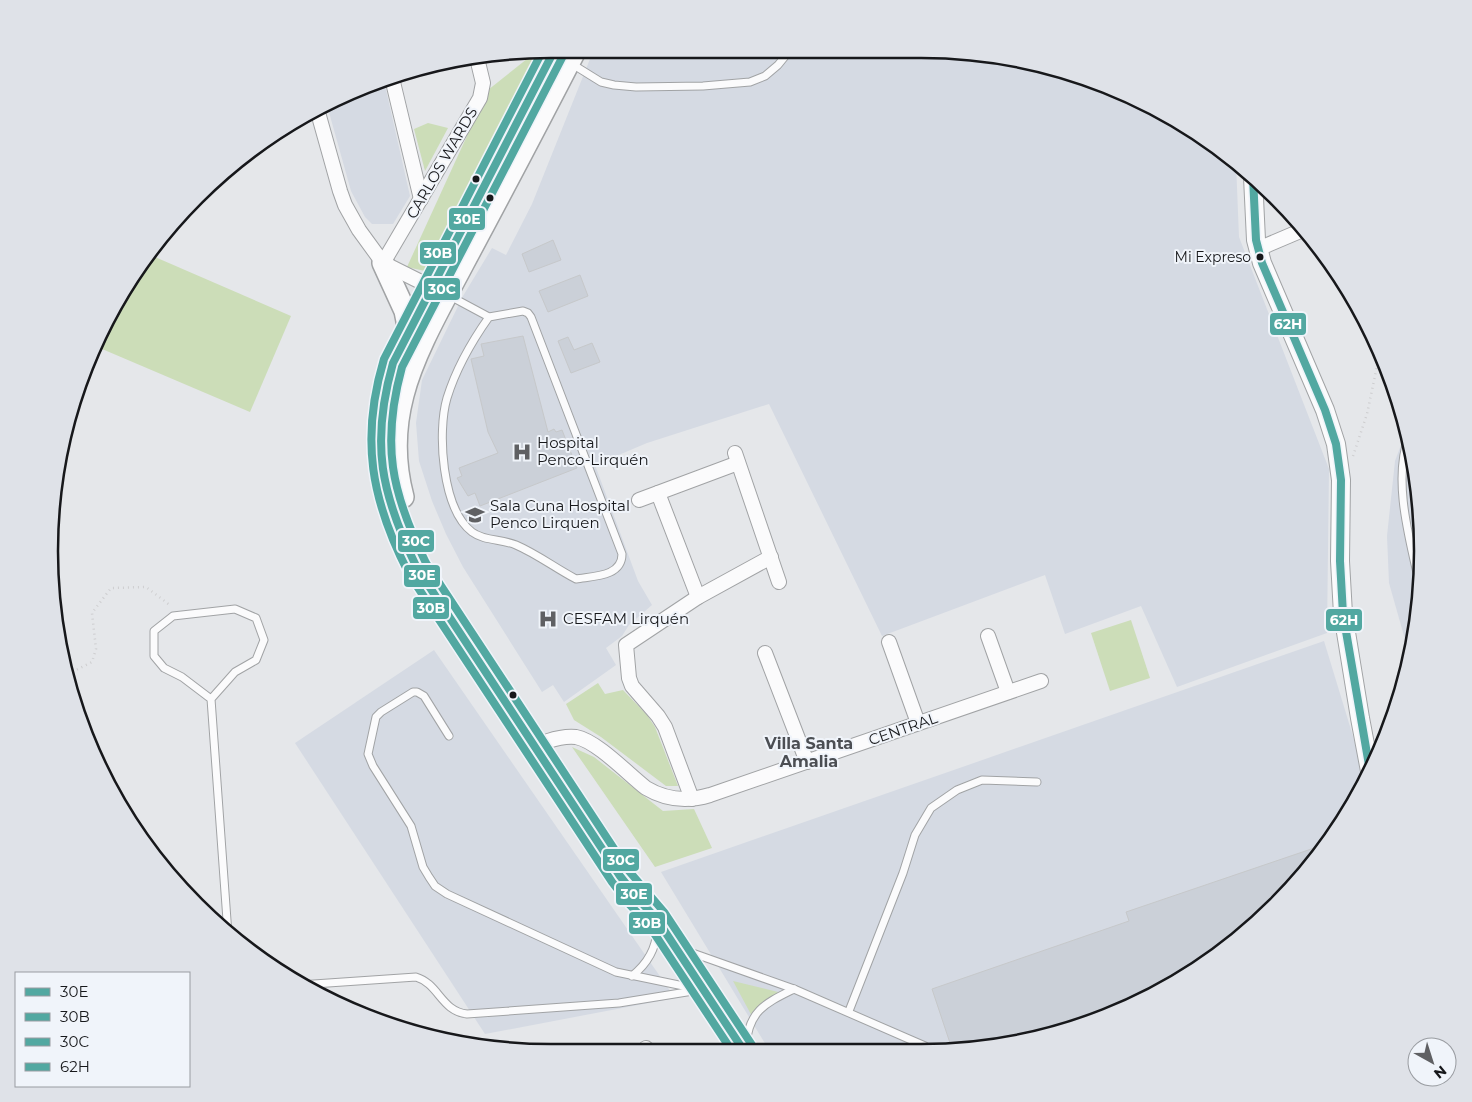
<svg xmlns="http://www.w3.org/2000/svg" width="1472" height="1102" font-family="Montserrat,sans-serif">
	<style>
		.built { fill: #d5dae3 }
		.green { fill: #ccddb8 }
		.building { fill: #cbd0d8; stroke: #c6c8ca }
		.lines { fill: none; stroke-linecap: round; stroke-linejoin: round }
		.service-casing { stroke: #a1a3a5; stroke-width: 9 }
		.minor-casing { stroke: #a1a3a5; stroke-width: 16 }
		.tertiary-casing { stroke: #a1a3a5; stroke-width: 20 }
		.primary-casing { stroke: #a1a3a5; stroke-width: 24 }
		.path { stroke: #ceced0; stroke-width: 2.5; stroke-dasharray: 1 4; stroke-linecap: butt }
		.service { stroke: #fbfbfc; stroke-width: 7 }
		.minor { stroke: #fbfbfc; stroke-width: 14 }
		.tertiary { stroke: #fbfbfc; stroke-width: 18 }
		.primary { stroke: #fbfbfc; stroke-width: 21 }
		.bus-1-casing { stroke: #f0f4fa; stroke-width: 11 }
		.bus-2-casing { stroke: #f0f4fa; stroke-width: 11 }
		.bus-3-casing { stroke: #f0f4fa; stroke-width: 11 }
		.bus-4-casing { stroke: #f0f4fa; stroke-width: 11 }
		.bus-1 { stroke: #52a8a1; stroke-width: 8 }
		.bus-2 { stroke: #52a8a1; stroke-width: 8 }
		.bus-3 { stroke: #52a8a1; stroke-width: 8 }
		.bus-4 { stroke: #52a8a1; stroke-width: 8 }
		.bus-dot { fill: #17181b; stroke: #f0f4fa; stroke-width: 2 }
		.labels { text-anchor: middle; stroke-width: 4; stroke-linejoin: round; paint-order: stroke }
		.bus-label { font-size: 14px; fill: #17181b; stroke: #f0f4fa; text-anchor: end }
		.street-label { font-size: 15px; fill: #17181b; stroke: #f0f4fa }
		.poi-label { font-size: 15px; fill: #17181b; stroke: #f0f4fa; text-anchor: start }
		.neighbourhood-label { font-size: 16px; font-weight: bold; fill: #4b4e53; stroke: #f0f4fa }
		.rim { fill: none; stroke: #17181b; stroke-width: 2.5 }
		.line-badge { stroke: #f0f4fa; stroke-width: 2 }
		.badge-label { font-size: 14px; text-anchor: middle; font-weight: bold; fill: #fff }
	</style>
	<rect width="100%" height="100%" fill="#e5e7ea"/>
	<g class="built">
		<path d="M594,49L954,50L1051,66L1143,100L1200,134L1236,163L1239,237L1329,469L1327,633L1177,687L1141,606L1065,634L1045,575L882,636L769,404L647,443L595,465L638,581L652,605L629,625L622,636L606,648L616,665L564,702L553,685L542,692L463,567L446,534L432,501L419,461L416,423L422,380L463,296L492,248L506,255L532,204Z"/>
		<path d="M384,81L410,196L393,224H372L365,217L351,191L327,105Z"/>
		<path d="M1407,429L1422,518L1419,617L1410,657L1389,583L1387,536L1395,461Z"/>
		<path d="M1324,641L1366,779L1356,802L1298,882L1227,950L1113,1015L987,1049L769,1050L661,872Z"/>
		<path d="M434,650L675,998L485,1034L295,743Z"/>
	</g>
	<g class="green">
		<path d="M541,50L478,179L425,271L407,267L488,90L537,51Z"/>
		<path d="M428,123L448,128L425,171L414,129Z"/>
		<path d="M148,254L291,316L250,412L95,346C106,313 126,281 148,254Z"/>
		<path d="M1131,620L1150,678L1110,691L1091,633Z"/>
		<path d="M598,683L605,694L623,690L647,715L655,727L678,786H666L601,737L574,720L566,704Z"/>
		<path d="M572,747L594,757L663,811L694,809L712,848L655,867Z"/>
		<path d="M733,981L778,992L754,1020Z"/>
	</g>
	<g class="building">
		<path d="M553,240L561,260L529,272L522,254Z"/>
		<path d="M580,275L588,296L548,312L539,291Z"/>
		<path d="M523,336L548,432L554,429L556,432L562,430L577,468L480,506L475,493L468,496L457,478L462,476L459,468L498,453L488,432L471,359L484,356L481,344Z"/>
		<path d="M568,337L574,350L592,343L600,362L571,373L558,341Z"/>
		<path d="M1326,844L1298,882L1227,950L1113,1015L987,1049H952L932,989L1129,921L1126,912Z"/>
	</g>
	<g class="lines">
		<g class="service-casing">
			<g id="service">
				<path d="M572,64L601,82L614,85L636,87L703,86L750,82L765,76L778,65L791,49"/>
				<path d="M448,295L489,317L523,311L528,313L531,317L622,554C622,577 593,576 576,579C555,568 537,554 516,545C502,539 484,541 472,532C442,509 437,432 447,398C456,369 472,341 489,317"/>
				<path d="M1409,436C1392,480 1410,541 1420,586"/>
				<path d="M211,699L182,677L164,668L154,656V631L173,616L235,609L256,618L264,640L256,660L235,672L211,699L228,934"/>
				<path d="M449,736L424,696L417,692H413L381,712L376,717L368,754L373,766L411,826L423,867L429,877L435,886L447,894L616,972L698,989"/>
				<path d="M684,950L794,989L925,1046"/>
				<path d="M632,976C647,964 656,950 657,930"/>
				<path d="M299,985L416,977C439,984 441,1011 467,1014L619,1003L699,990"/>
				<path d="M849,1011L903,873L915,835L931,808L957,790L982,780L1037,782"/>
				<path d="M746,1045C749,1010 766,1003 794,989"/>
			</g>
		</g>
		<g class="minor-casing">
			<g id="minor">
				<path d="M392,78L421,199"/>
				<path d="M317,109L340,191L345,205L359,230L383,263L439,291"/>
				<path d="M1258,249L1305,229"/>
				<path d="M383,263L480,98L483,83L477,58"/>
				<path d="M735,453L779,582"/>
				<path d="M658,493L698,597"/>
				<path d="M639,500L738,463"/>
				<path d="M988,636L1008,692"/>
				<path d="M889,642L918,723"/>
				<path d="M765,653L807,762"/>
				<path d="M548,741C557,738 566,736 576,737C597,741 628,774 646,788C666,800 687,802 710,795L1041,681"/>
				<path d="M692,799L665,727L658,716L632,686L629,678L626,645L698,597L771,557"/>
				<path d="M646,1048L647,1051"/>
			</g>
		</g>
		<g class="tertiary-casing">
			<path id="tertiary" d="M1253,177L1256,240L1262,263L1325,410L1336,444L1341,480L1340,561L1343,614L1360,718L1370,771"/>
		</g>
		<g class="primary-casing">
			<g id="primary">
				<path d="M555,49L393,363C368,436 382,501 417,568L620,876L638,899L656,918L744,1051"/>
				<path d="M383,263L405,311L409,331"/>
				<path d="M403,497C394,463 394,429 403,395C414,352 442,304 463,264C501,193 539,121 576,49"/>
			</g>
		</g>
		<g class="path">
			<path d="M1353,456L1367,414L1380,352"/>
			<path d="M68,674L92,662L96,649L92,613L111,588L146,587L171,606"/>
		</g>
		<use href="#service" class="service"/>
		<use href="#minor" class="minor"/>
		<use href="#tertiary" class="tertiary"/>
		<use href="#primary" class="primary"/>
		<g class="bus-1-casing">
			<path id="bus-1" d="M555,49L393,363C370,444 381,494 417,568L620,876L638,899L656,918L744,1051"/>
		</g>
		<g class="bus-2-casing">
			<path id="bus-2" d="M543,50L384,359C360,439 371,500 409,574L612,882L630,905L648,924L732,1051"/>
		</g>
		<g class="bus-3-casing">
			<path id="bus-3" d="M564,54L402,367C381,444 391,492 426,563L628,870L664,912L752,1045"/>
		</g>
		<g class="bus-4-casing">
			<path id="bus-4" d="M1253,177L1256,240L1262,263L1325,410L1336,444L1341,480L1340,561L1343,614L1370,771"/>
		</g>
		<use href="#bus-1" class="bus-1"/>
		<use href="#bus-2" class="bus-2"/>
		<use href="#bus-3" class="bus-3"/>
		<use href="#bus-4" class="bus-4"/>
	</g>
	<defs>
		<g id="hospital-bare" transform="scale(1.5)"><path d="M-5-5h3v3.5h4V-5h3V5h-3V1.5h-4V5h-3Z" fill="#5f6063" stroke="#f0f4fa" stroke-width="2.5" paint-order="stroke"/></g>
		<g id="school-bare" transform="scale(1.5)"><path d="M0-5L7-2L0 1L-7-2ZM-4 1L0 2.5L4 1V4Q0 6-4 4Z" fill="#5f6063" stroke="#f0f4fa" stroke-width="2.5" paint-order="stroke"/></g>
	</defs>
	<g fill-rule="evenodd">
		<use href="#hospital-bare" x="522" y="452"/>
		<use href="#school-bare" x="475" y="515"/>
		<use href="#hospital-bare" x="548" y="619"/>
	</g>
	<g class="bus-dot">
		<circle cx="476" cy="179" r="4.5"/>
		<circle cx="490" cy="198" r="4.5"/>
		<circle cx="1260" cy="257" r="4.5"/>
		<circle cx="513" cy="695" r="4.5"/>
	</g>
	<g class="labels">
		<g class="bus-label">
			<text x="1251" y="262">Mi Expreso</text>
		</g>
		<g class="street-label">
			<text transform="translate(442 163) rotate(-60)" y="5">CARLOS WARDS</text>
			<text transform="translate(903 729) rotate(-19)" y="5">CENTRAL</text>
		</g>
		<g class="poi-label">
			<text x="537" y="448">Hospital<tspan x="537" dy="17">Penco-Lirquén</tspan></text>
			<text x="490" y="511">Sala Cuna Hospital<tspan x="490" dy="17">Penco Lirquen</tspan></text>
			<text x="563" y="624">CESFAM Lirquén</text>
		</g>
		<g class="neighbourhood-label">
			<text x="809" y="749">Villa Santa<tspan x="809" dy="18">Amalia</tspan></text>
		</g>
	</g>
	<path d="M0 0H1472V1102H0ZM551 58H921A493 493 0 0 1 1414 551V551A493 493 0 0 1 921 1044H551A493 493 0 0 1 58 551V551A493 493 0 0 1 551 58Z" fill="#dfe2e8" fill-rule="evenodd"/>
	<path class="rim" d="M551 58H921A493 493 0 0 1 1414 551V551A493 493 0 0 1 921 1044H551A493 493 0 0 1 58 551V551A493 493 0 0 1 551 58Z"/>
	<g class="line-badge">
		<rect x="448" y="207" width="38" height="24" rx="5" fill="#52a8a1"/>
		<rect x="419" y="241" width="38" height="24" rx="5" fill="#52a8a1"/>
		<rect x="423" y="277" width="38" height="24" rx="5" fill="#52a8a1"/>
		<rect x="1269" y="312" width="38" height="24" rx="5" fill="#52a8a1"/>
		<rect x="397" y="529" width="38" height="24" rx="5" fill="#52a8a1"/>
		<rect x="403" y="564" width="38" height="24" rx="5" fill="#52a8a1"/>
		<rect x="412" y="596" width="38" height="24" rx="5" fill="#52a8a1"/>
		<rect x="1325" y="608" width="38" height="24" rx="5" fill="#52a8a1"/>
		<rect x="602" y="848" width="38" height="24" rx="5" fill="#52a8a1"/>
		<rect x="615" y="882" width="38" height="24" rx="5" fill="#52a8a1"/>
		<rect x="628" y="911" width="38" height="24" rx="5" fill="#52a8a1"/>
	</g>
	<g class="badge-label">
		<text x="467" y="224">30E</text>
		<text x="438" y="258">30B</text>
		<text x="442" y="294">30C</text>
		<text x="1288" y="329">62H</text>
		<text x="416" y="546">30C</text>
		<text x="422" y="580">30E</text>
		<text x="431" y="613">30B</text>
		<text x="1344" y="625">62H</text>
		<text x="621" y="865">30C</text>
		<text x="634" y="899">30E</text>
		<text x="647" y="928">30B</text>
	</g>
	<rect x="15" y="972" width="175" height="115" fill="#f0f4fa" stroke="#999ca1"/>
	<rect x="25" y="988" width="25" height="8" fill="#52a8a1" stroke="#999ca1"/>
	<text x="60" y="997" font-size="15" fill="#17181b">30E</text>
	<rect x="25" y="1013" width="25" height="8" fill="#52a8a1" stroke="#999ca1"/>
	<text x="60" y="1022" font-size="15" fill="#17181b">30B</text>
	<rect x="25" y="1038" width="25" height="8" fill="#52a8a1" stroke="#999ca1"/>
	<text x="60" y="1047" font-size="15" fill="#17181b">30C</text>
	<rect x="25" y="1063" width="25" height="8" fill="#52a8a1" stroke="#999ca1"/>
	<text x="60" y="1072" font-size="15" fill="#17181b">62H</text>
	<g transform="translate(1432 1062) rotate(141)"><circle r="24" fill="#f0f4fa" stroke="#999ca1"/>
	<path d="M0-4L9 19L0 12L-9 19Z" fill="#5f6063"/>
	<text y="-8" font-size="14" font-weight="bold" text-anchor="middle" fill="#17181b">N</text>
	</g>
</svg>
